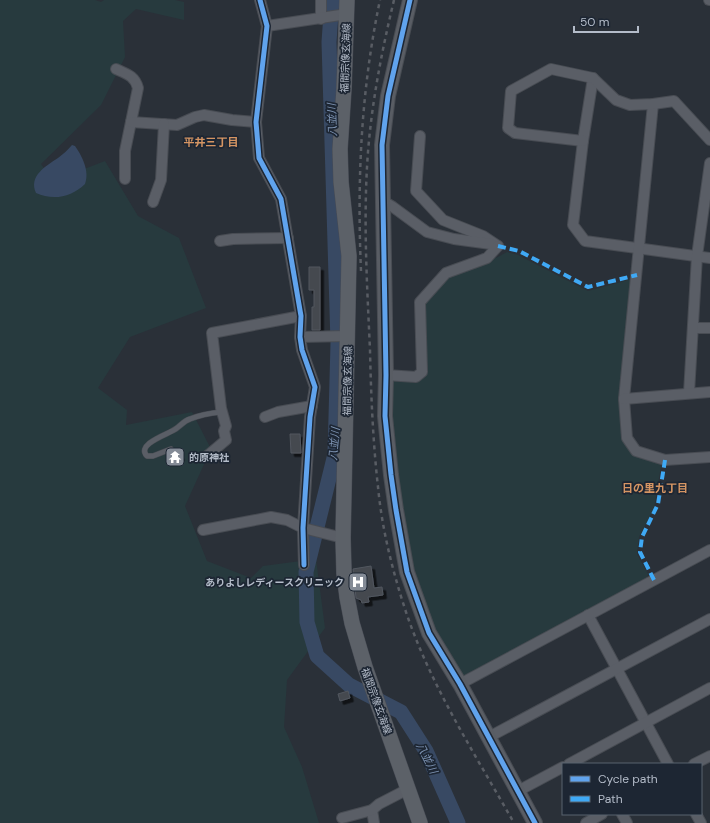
<svg xmlns="http://www.w3.org/2000/svg" width="710" height="823" font-family="'DM Sans','Noto Sans JP',sans-serif">
	<style>
		.green { fill: #273a3e }
		.water { fill: #384963 }
		.lines { fill: none; stroke-linecap: round; stroke-linejoin: round }
		.river { stroke: #384963; stroke-width: 15 }
		.building { fill: #444950; stroke: #52575f; filter: url(#shadow) }
		.lane-casing { stroke: #484c53; stroke-width: 6 }
		.street-casing { stroke: #484c53; stroke-width: 12 }
		.secondary-casing { stroke: #484c53; stroke-width: 16 }
		.primary-casing { stroke: #484c55; stroke-width: 16 }
		.lane { stroke: #5a5e66; stroke-width: 5 }
		.street { stroke: #5a5e66; stroke-width: 10 }
		.secondary { stroke: #595d64; stroke-width: 14 }
		.primary { stroke: #5c6168; stroke-width: 15 }
		.rail { stroke: #595d64; stroke-width: 2.5; stroke-dasharray: 4 4; stroke-linecap: butt }
		.quiet { stroke: #3fa9f5; stroke-width: 4; stroke-dasharray: 8 4; stroke-linecap: butt }
		.cycleway-casing { stroke: #1d2633; stroke-width: 8 }
		.cycleway { stroke: #60a3ed; stroke-width: 5 }
		.labels { text-anchor: middle; stroke-width: 3.5; stroke-linejoin: round; paint-order: stroke }
		.street-label { font-size: 10px; fill: #b4bcc9; stroke: #1d2633 }
		.poi-label { font-size: 10px; font-weight: bold; fill: #b4bcc9; stroke: #1d2633; text-anchor: start }
		.water-label { font-size: 11px; font-style: italic; fill: #7c92b1; stroke: #1d2633 }
		.neighbourhood-label { font-size: 11px; font-weight: bold; fill: #d59563; stroke: #1d2633 }
	</style>
	<defs>
		<filter id="shadow"><feDropShadow dx="3.5" dy="3.5" stdDeviation="0" flood-color="#0009"/></filter>
	</defs>
	<rect width="100%" height="100%" fill="#2a3038"/>
	<g class="green">
		<path d="M0,0H95L101,2L104,0H175L184,2V20L136,9L123,21L125,57L101,105L41,164L53,181L105,161L138,216L179,238L206,308L130,337L98,388L127,410L126,425L192,412L211,449L185,506L207,561L251,578L263,566L316,559L325,628L287,680L284,727L302,767L319,823H0Z"/>
		<path d="M507,252L518,255L588,291L632,279L619,399L624,439L659,463L661,466L654,508L639,537L637,554L648,574L647,578L465,677H460L430,624L410,566L395,470L391,381L396,378H425L424,303L452,272L498,257Z"/>
	</g>
	<path class="water" d="M72,145L75,146C82,156 90,171 85,184C72,197 53,201 36,193C28,176 46,166 58,158C63,154 68,150 72,145Z"/>
	<g class="lines">
		<path class="river" d="M332,0L329,42L338,343L335,454L306,572L307,622L317,656L349,685L401,712L426,751L458,823"/>
	</g>
	<g class="building">
		<path d="M309,267H320V330H312V307H314V290H309Z"/>
		<path d="M290,434H300L301,453H291Z"/>
		<path d="M176,449L181,457L173,462L169,456V454Z"/>
		<path d="M371,566L374,588L382,587L383,595L368,597L369,602L362,603L361,600L356,598L353,569Z"/>
		<path d="M348,691L350,698L340,701L338,694Z"/>
	</g>
	<g class="lines">
		<g class="lane-casing">
			<path id="lane" d="M171,449L153,456H147C136,445 165,435 172,431C179,428 183,421 190,419C200,415 211,413 221,412"/>
		</g>
		<g class="street-casing">
			<g id="street">
				<path d="M260,0L267,26L256,122L259,158L281,199L301,316L300,337L302,350L315,387L310,417L303,528L304,565"/>
				<path d="M709,0H710"/>
				<path d="M321,19V0"/>
				<path d="M267,26L347,14"/>
				<path d="M116,69C127,74 135,76 138,88L125,151V179"/>
				<path d="M593,78L583,141L573,225L585,241L710,258"/>
				<path d="M653,104L624,399L627,438L636,451L665,460L710,457"/>
				<path d="M131,122L177,125L195,117L204,115L232,120L256,122"/>
				<path d="M420,136L416,191L443,220L483,236L498,246"/>
				<path d="M583,141L515,133L508,128L511,91L551,69L593,78L616,100L630,105L653,104L674,101L710,140"/>
				<path d="M383,201L393,207L427,232L454,239L491,244"/>
				<path d="M153,202L161,180L164,124"/>
				<path d="M220,241L233,239L288,238"/>
				<path d="M694,328H710"/>
				<path d="M300,337L348,336"/>
				<path d="M386,375L416,377L422,372L420,302L446,273L487,258L498,246"/>
				<path d="M689,393L697,256L710,163"/>
				<path d="M624,399L710,392"/>
				<path d="M265,417L278,412L312,406"/>
				<path d="M207,456L226,440L224,431L226,426L221,408L212,333L301,316"/>
				<path d="M203,530L271,517L287,520L303,528L343,538"/>
				<path d="M588,615L668,764"/>
				<path d="M460,684L710,550"/>
				<path d="M489,737L710,619"/>
				<path d="M569,764L710,688"/>
				<path d="M694,764L710,756"/>
				<path d="M518,791L563,767"/>
				<path d="M372,810L374,823"/>
				<path d="M622,814L627,823"/>
				<path d="M696,814L701,823"/>
				<path d="M342,818L372,810L379,804L408,789"/>
				<path d="M586,823L602,814"/>
			</g>
		</g>
		<g class="secondary-casing">
			<path id="secondary" d="M410,0L388,96L382,145L386,375L385,416L391,475L396,510L407,572L429,633L460,684L535,823"/>
		</g>
		<g class="primary-casing">
			<path id="primary" d="M347,0L344,88L340,149L341,182L349,256L343,538L344,573L347,597L352,623L365,667L420,823"/>
		</g>
		<use href="#lane" class="lane"/>
		<use href="#street" class="street"/>
		<use href="#secondary" class="secondary"/>
		<use href="#primary" class="primary"/>
		<g class="rail">
			<path d="M394,0C382,50 372,101 368,152C363,218 367,284 370,350C371,396 373,442 378,487C382,529 392,569 405,609C430,685 475,754 514,823"/>
			<path d="M361,271C357,179 361,90 380,0"/>
		</g>
		<g class="quiet">
			<path d="M498,246L519,251L588,287L637,275"/>
			<path d="M654,580L640,552L642,537L658,504L665,460"/>
		</g>
		<g class="cycleway-casing">
			<g id="cycleway">
				<path d="M260,0L267,26L256,122L259,158L281,199L301,316L300,337L302,350L315,387L310,417L303,528L304,565"/>
				<path d="M410,0L388,96L382,145L386,375L385,416L391,475L396,510L407,572L429,633L460,684L535,823"/>
			</g>
		</g>
		<use href="#cycleway" class="cycleway"/>
	</g>
	<defs>
		<g id="temple-square" transform="scale(1)"><rect x="-9" y="-9" width="18" height="18" rx="4" fill="#848b96" stroke="#1d2633"/><path d="M0-6L5-2H3V0L6.5 2.5H4V6H1.5V3h-3V6H-4V2.5H-6.5L-3 0V-2H-5Z" fill="#fff"/></g>
		<g id="hospital-square" transform="scale(1)"><rect x="-9" y="-9" width="18" height="18" rx="4" fill="#848b96" stroke="#1d2633"/><path d="M-5-5h3v3.5h4V-5h3V5h-3V1.5h-4V5h-3Z" fill="#fff"/></g>
	</defs>
	<g fill-rule="evenodd">
		<use href="#temple-square" x="175" y="457"/>
		<use href="#hospital-square" x="358" y="582"/>
	</g>
	<g class="labels">
		<g class="street-label">
			<text transform="translate(345 58) rotate(-88)" y="4">福間宗像玄海線</text>
			<text transform="translate(347 381) rotate(-89)" y="4">福間宗像玄海線</text>
			<text transform="translate(377 701) rotate(70)" y="4">福間宗像玄海線</text>
		</g>
		<g class="poi-label">
			<text x="189" y="461">的原神社</text>
			<text x="344" y="586" text-anchor="end">ありよしレディースクリニック</text>
		</g>
		<g class="water-label">
			<text transform="translate(332 120) rotate(-92)" y="4">八並川</text>
			<text transform="translate(334 444) rotate(-85)" y="4">八並川</text>
			<text transform="translate(427 758) rotate(63)" y="4">八並川</text>
		</g>
		<g class="neighbourhood-label">
			<text x="211" y="146">平井三丁目</text>
			<text x="655" y="492">日の里九丁目</text>
		</g>
	</g>
	<rect x="562" y="763" width="140" height="52" fill="#1d2633" stroke="#59626f"/>
	<rect x="570" y="776" width="20" height="6" fill="#60a3ed" stroke="#59626f"/>
	<text x="598" y="783" font-size="12" fill="#b4bcc9">Cycle path</text>
	<rect x="570" y="796" width="20" height="6" fill="#3fa9f5" stroke="#59626f"/>
	<text x="598" y="803" font-size="12" fill="#b4bcc9">Path</text>
	<path d="M574 26v6h64v-6" fill="none" stroke="#b4bcc9" stroke-width="2"/>
	<text x="580" y="26" font-size="12" fill="#b4bcc9" stroke="#1d2633" stroke-width="3" paint-order="stroke">50 m</text>
</svg>
